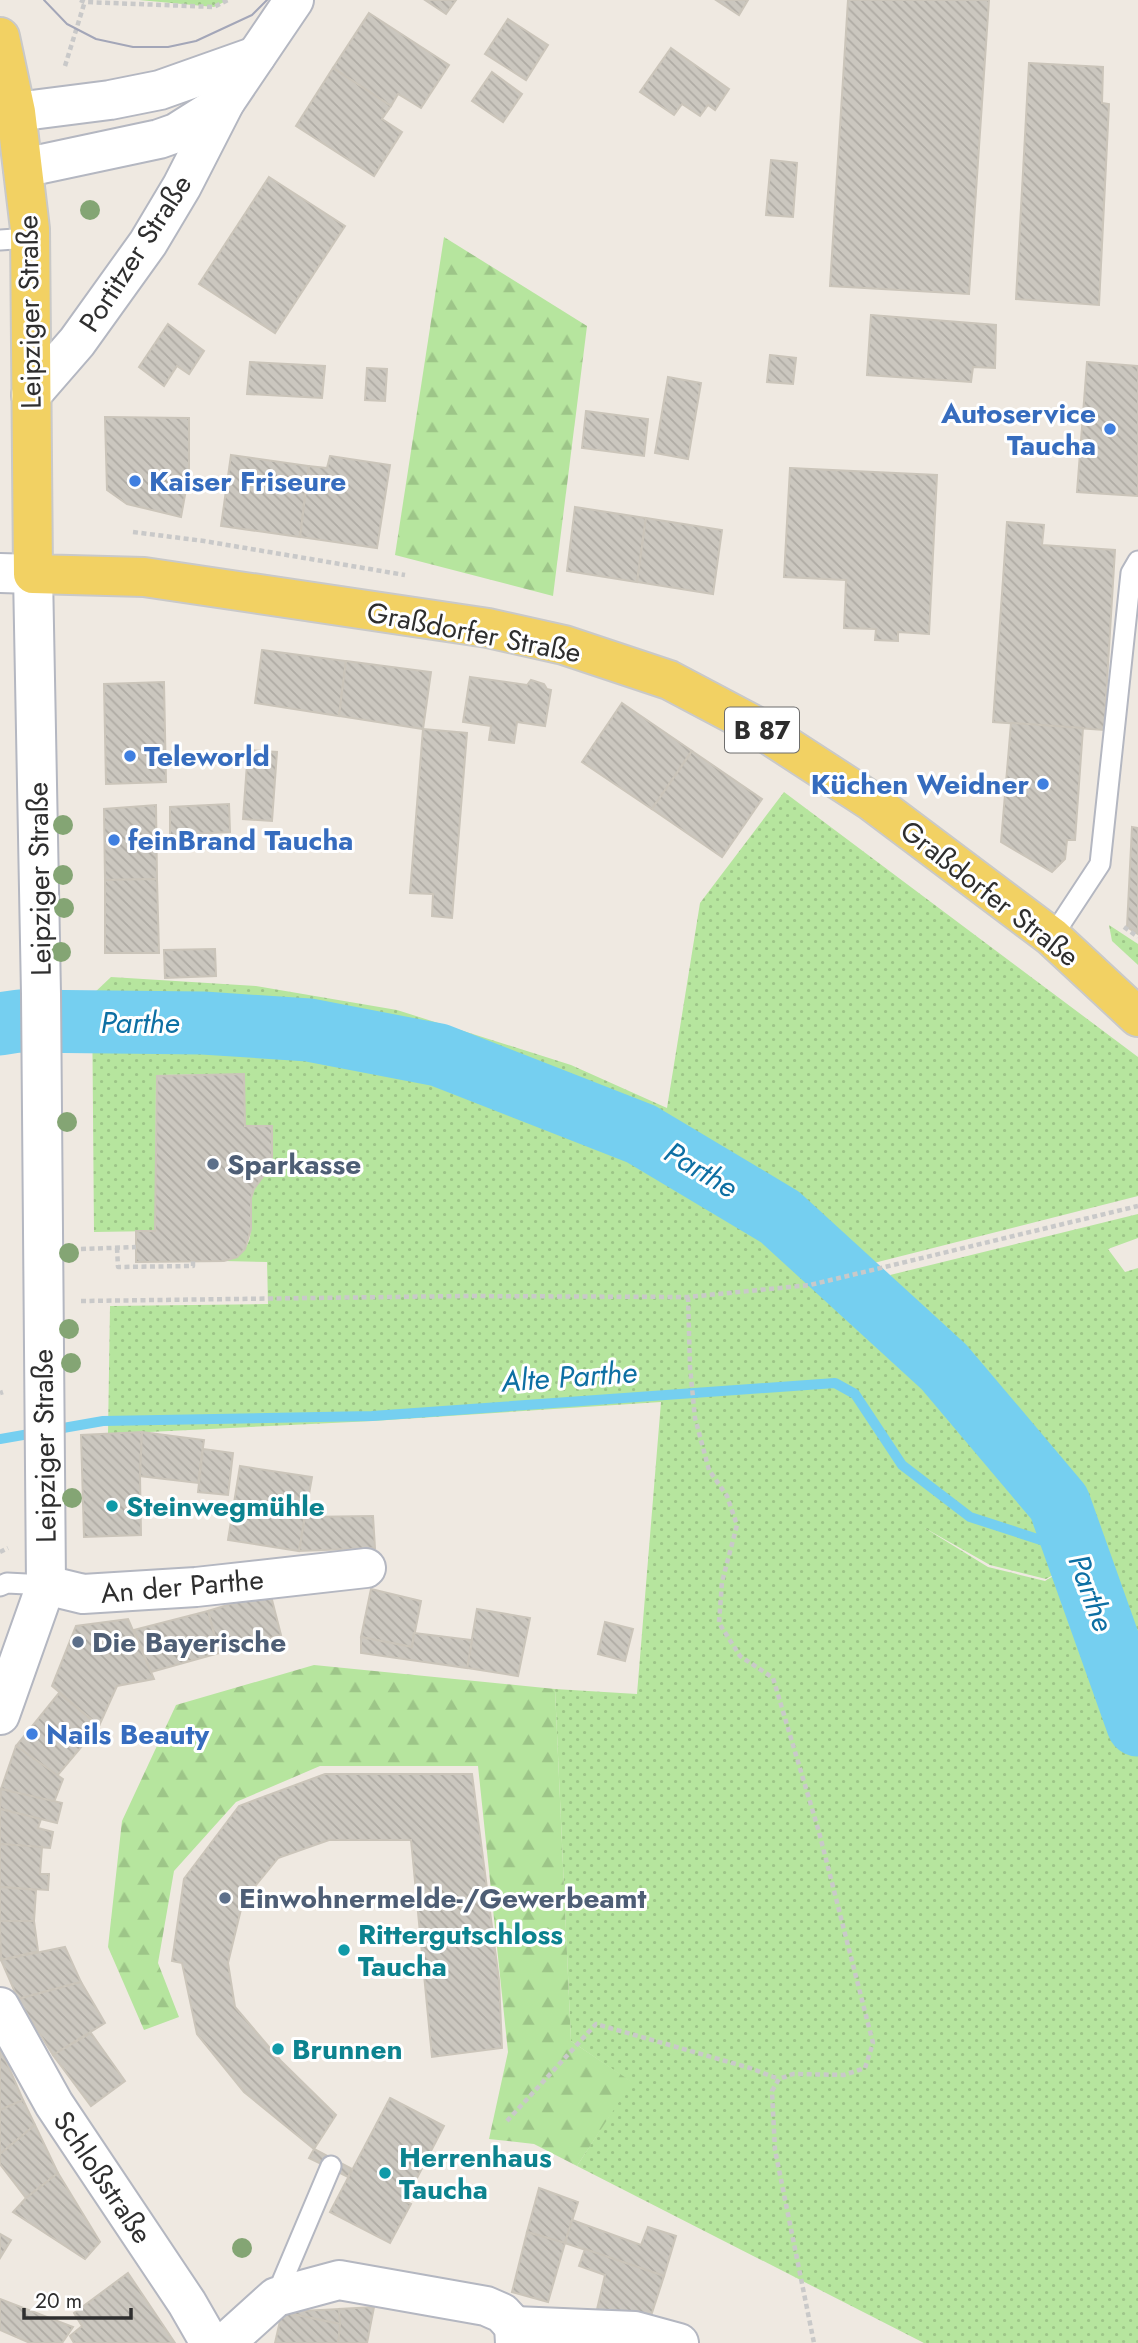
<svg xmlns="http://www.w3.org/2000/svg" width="1138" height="2343" font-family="Jost,sans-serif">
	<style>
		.grass { fill: url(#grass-dots); fill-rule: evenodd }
		.forest { fill: url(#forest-firs) }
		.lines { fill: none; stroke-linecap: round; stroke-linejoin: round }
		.stream { stroke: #75cff0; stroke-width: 10 }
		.river { stroke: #75cff0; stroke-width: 63 }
		.building { fill: url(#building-back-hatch); stroke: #cbc5ba; stroke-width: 2 }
		.lane-casing { stroke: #b4b7c1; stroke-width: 23 }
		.street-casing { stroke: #b4b7c1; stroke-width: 42 }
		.secondary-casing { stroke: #b4b7c1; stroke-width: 42 }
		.primary-casing { stroke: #c9c9c9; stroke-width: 42 }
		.path { stroke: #c9c9c9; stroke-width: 4.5; stroke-dasharray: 5 3.5; stroke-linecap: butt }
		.lane { stroke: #fff; stroke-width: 19 }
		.street { stroke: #fff; stroke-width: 38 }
		.secondary { stroke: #fff; stroke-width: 38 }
		.primary { stroke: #f2d163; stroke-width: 38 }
		.tram { stroke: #a3a6b8; stroke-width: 2 }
		.tree { fill: #84a574 }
		.shop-dot { fill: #3f7fe0; stroke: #fff; stroke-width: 2.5 }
		.service-dot { fill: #5c6f8a; stroke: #fff; stroke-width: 2.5 }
		.culture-dot { fill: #0f9aa8; stroke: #fff; stroke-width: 2.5 }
		.labels { text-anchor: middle; stroke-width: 6; stroke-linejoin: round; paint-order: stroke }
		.shield { fill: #fff; stroke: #6d6d6d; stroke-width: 2 }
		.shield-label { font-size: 26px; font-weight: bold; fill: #2e2e2e }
		.street-label { font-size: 28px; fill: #2e2e2e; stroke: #fff }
		.shop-label { font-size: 28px; font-weight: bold; fill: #366cbe; stroke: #fff; text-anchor: start }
		.service-label { font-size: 28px; font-weight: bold; fill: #4e5e75; stroke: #fff; text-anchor: start }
		.culture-label { font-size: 28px; font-weight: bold; fill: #0d838f; stroke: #fff; text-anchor: start }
		.water-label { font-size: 30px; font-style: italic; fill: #0d6fa3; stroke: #fff }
	</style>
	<defs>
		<pattern id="grass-dots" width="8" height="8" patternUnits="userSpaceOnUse" patternTransform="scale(1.75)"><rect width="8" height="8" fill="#b6e59e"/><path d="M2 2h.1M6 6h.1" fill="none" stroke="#9dc588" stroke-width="1.8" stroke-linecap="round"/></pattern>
		<pattern id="forest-firs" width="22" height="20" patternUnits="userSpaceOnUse" patternTransform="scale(1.75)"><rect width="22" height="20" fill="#b6e59e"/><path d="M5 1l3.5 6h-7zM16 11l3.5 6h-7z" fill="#9dc588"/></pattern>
		<pattern id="building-back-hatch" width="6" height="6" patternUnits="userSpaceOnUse" patternTransform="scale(1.75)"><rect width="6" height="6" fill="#cbc7bf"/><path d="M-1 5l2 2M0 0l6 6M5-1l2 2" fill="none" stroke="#afaba4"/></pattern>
	</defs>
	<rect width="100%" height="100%" fill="#efe9e1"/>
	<g class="grass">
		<path d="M139,0H228L214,7Z"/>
		<path d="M784,792L1138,1057V1196L866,1265L876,1292L1032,1446L890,1275L1138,1214V1238L1108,1249L1125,1272L1138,1268V2343H924L577,2166L631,2082L571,2041L555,1689L637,1694L661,1402L373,1421L108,1434L110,1306L268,1304L267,1262L224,1261C265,1248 244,1222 253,1193C255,1184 263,1178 267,1170C274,1156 272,1142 272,1127L245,1126L243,1074L156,1075L155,1231L94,1232L92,995L111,977L256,986L397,1010L571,1065L667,1108L700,903ZM923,1527L990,1565L1046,1579L1093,1552L1045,1581L988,1567Z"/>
		<path d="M1109,925L1138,944V965L1112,941Z"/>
	</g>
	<g class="forest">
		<path d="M444,237L587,326L553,596L395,555Z"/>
		<path d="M314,1665L555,1689L571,2041L632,2082L577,2166L534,2144L489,2139L508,2052L478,1766H320L236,1802L174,1871L158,1963L179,2017L144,2030L108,1947L122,1821L176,1705Z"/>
	</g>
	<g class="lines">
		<path class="stream" d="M0,1439L103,1421L372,1416L835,1383L855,1394L902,1465L970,1517L1078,1552"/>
		<path class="river" d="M0,1024L19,1021L203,1023L309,1030L439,1055L641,1134L780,1217L944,1367L1059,1503L1138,1725"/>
	</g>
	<g class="building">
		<path d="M425,0H456L446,14Z"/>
		<path d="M716,0H748L739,15Z"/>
		<path d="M848,0H989L969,294L830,286Z"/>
		<path d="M369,13L449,65L421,108L398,94L391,106L333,68Z"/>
		<path d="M508,19L548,45L526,80L485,54Z"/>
		<path d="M671,48L729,89L715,110L708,105L700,116L682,104L674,115L640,92Z"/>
		<path d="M1029,63L1103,67L1102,103L1109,104L1099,305L1016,299Z"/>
		<path d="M333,68L391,106L382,119L402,132L374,176L296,126Z"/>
		<path d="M492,72L522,94L503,122L472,101Z"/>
		<path d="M771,160L797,163L793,217L766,215Z"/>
		<path d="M269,177L345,226L275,333L199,284Z"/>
		<path d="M871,315L996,325L995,368L973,367L971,382L867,375Z"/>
		<path d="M168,324L204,351L189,374L177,366L164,386L139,367Z"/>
		<path d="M770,355L796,358L793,384L767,382Z"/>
		<path d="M250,362L325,366L322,398L247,394Z"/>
		<path d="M1087,362L1138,366V496L1077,492Z"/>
		<path d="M367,368L387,369L385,401L365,400Z"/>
		<path d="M668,377L701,383L688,459L655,453Z"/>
		<path d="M586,411L648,419L644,456L582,448Z"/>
		<path d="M105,417L189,418V473L181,517L127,504L107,490Z"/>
		<path d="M231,455L309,466L300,537L221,526Z"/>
		<path d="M330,456L390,465L377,548L300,537L309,466L327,468Z"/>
		<path d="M790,468L937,475L929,634L898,632V641L875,640L876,629L844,628L846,580L784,577Z"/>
		<path d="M575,507L646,518L637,582L567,571Z"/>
		<path d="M646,518L722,530L713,594L637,582Z"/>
		<path d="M1007,522L1044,525L1042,545L1115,550L1104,730L993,722Z"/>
		<path d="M262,650L346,661L339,716L255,703Z"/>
		<path d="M346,661L431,672L423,729L339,716Z"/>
		<path d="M470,677L527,685L531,680L544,684L547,689L551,690L545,726L517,722L514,743L489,740L491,726L463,722Z"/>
		<path d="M164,682L166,782L106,784L104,684Z"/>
		<path d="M622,703L692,751L652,809L582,762Z"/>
		<path d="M1011,723L1083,728L1075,840H1067L1065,859L1052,872L1001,842Z"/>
		<path d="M423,729L467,733L452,918L432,916L433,894L410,893Z"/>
		<path d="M248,750L277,752L272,821L243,819Z"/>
		<path d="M692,751L762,799L722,857L652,809Z"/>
		<path d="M229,804L230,832L170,835V807Z"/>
		<path d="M156,805L157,879L105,880L104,809Z"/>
		<path d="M1132,827L1138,828V934L1127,927Z"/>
		<path d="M157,879L159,953H105V880Z"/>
		<path d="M215,949L216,976L165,978L164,950Z"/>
		<path d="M244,1074L245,1126H272V1157L267,1171L254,1189L251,1198V1229L245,1249L237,1257L224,1261L136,1262V1231H155L157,1076Z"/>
		<path d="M142,1432L140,1476L141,1535L84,1537L81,1435Z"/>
		<path d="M142,1432L204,1440L198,1483L140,1476Z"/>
		<path d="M203,1449L233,1453L228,1495L198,1492Z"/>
		<path d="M240,1466L312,1477L299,1551L228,1540Z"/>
		<path d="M373,1516L375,1548L299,1551L305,1517Z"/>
		<path d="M371,1589L421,1601L412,1647L361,1637Z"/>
		<path d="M270,1592L281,1635L219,1653L208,1611Z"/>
		<path d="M477,1609L530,1618L518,1676L467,1668Z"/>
		<path d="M208,1611L219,1653L151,1672L134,1630Z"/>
		<path d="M128,1619L154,1679L117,1686L99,1726L52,1686L76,1626Z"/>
		<path d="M605,1622L633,1629L625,1661L598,1654Z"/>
		<path d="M414,1633L472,1640L467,1668L361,1653V1637L412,1647Z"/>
		<path d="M59,1693L99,1726L57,1776L16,1746Z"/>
		<path d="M16,1746L63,1779L54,1802L1,1789Z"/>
		<path d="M325,1774H472L499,1980L502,2048L432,2057L411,1840H329L278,1858L243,1901L228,1963L235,2007L281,2061L336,2115L314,2149L244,2092L197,2034L182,1963L172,1961L184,1879L239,1806Z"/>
		<path d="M1,1789L62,1803L57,1823L0,1809Z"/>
		<path d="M0,1809L41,1819L38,1828L53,1832L50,1848L0,1844Z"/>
		<path d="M0,1844L42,1847L40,1874H49L48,1890L0,1887Z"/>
		<path d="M0,1887L36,1890L34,1921H0Z"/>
		<path d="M0,1921H34L38,1951L1,1960Z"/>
		<path d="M65,1947L81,1982L18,1999L1,1960Z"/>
		<path d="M81,1982L105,2023L53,2055L18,1999Z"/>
		<path d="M91,2033L125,2081L91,2106L53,2055Z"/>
		<path d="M0,2047L23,2100L0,2110Z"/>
		<path d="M390,2098L444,2126L405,2201L411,2204L390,2243L330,2212Z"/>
		<path d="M23,2100L35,2125L0,2154V2110Z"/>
		<path d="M35,2125L58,2173L26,2198L0,2164V2154Z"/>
		<path d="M314,2149L352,2169L348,2177L309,2158Z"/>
		<path d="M58,2173L100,2242L85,2259L13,2212L26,2198Z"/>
		<path d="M539,2188L578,2202L565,2243L527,2232Z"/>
		<path d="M572,2220L641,2245L648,2227L676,2236L664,2276L565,2243Z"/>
		<path d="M527,2232L565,2243L548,2302L512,2292Z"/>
		<path d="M0,2234L11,2240L0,2258Z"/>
		<path d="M585,2249L664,2276L650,2319L595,2318L605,2275L579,2266Z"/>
		<path d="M128,2273L175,2343H74L70,2336L82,2326L74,2313Z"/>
		<path d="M0,2299L73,2327L62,2343H30L0,2330Z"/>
		<path d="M374,2307L367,2343H338L339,2309Z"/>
		<path d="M339,2309L340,2324L282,2312Z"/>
		<path d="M282,2312L340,2324L338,2343H275Z"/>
	</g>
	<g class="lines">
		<g class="lane-casing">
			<g id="lane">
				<path d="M0,240L29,238"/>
				<path d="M1052,937L1100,864L1131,573L1138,561"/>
				<path d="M0,1586L7,1583L46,1585"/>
				<path d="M276,2296L331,2166"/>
			</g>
		</g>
		<g class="street-casing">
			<g id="street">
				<path d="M46,1585L83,1594L196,1587L366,1568"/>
				<path d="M0,1715L46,1585L41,994L33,574"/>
				<path d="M0,2007L54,2104L187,2303L210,2343"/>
				<path d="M225,2343L276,2297L339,2280L486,2306L502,2313L514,2326"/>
				<path d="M515,2343L514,2326L635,2331L679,2343"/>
			</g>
		</g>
		<g class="secondary-casing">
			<g id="secondary">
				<path d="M16,112L110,100L160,90L256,56"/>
				<path d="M23,168L159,139L176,133L225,102"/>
				<path d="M31,395L77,342L148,243L182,186L225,102L294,0"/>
				<path d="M0,573L33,574"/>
			</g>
		</g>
		<g class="primary-casing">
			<path id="primary" d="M0,37L16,112L30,229L33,574L144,577L488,628L564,645L669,680L754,725L871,801L1052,937L1138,1017"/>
		</g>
		<g class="path">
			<path d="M80,0L85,2L214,7L228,0"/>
			<path d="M65,66L85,1"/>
			<path d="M133,532L204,541L405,575"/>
			<path d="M1124,927L1138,937"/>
			<path d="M117,1248L118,1267L193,1266V1261"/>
			<path d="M81,1249L136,1247"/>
			<path d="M688,1297L690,1367L695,1418L709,1470L727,1496L737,1525L722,1582L719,1623L740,1656L773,1678L819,1832L873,2043L865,2068L844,2075L793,2074L779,2079L772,2091L775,2150L814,2343"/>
			<path d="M81,1301L465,1296L688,1297L810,1285L1138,1206"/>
			<path d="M0,1393L3,1392"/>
			<path d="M0,1552L8,1548"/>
			<path d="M507,2121L596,2024L750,2068L779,2079"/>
		</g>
		<use href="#lane" class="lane"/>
		<use href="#street" class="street"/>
		<use href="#secondary" class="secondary"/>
		<use href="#primary" class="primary"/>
		<path class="tram" d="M44,0L67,24L96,39L133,47H168L196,41L252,15L267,0"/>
	</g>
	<g class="tree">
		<circle cx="90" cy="210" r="10"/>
		<circle cx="63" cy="825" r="10"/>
		<circle cx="63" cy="875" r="10"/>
		<circle cx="64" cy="908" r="10"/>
		<circle cx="61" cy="952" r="10"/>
		<circle cx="67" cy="1122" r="10"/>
		<circle cx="69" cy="1253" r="10"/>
		<circle cx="69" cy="1329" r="10"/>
		<circle cx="71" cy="1363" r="10"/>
		<circle cx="72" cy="1498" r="10"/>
		<circle cx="242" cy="2248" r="10"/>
	</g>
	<g class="shop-dot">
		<circle cx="1110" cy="429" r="7"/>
		<circle cx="135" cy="481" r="7"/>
		<circle cx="130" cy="756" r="7"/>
		<circle cx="1043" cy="784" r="7"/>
		<circle cx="114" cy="840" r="7"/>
		<circle cx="32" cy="1734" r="7"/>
	</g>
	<g class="service-dot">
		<circle cx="213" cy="1164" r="7"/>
		<circle cx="78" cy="1642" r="7"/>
		<circle cx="225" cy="1898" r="7"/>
	</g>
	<g class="culture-dot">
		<circle cx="112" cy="1506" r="7"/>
		<circle cx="344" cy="1950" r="7"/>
		<circle cx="278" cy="2049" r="7"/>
		<circle cx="385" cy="2173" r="7"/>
	</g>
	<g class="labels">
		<rect class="shield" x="725" y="707.5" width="74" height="45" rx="5"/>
		<g class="shield-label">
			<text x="762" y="739">B 87</text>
		</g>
		<g class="street-label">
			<text transform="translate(135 253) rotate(-57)" y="10">Portitzer Straße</text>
			<text transform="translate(29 312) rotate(-91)" y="10">Leipziger Straße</text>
			<text transform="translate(474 632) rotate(11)" y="10">Graßdorfer Straße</text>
			<text transform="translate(39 879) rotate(-91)" y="10">Leipziger Straße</text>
			<text transform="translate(990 893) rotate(38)" y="10">Graßdorfer Straße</text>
			<text transform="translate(44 1446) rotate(-91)" y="10">Leipziger Straße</text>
			<text transform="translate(182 1586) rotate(-5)" y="10">An der Parthe</text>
			<text transform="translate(103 2177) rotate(56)" y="10">Schloßstraße</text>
		</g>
		<g class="shop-label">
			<text x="1096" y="423" text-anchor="end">Autoservice<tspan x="1096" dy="32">Taucha</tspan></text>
			<text x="149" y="491">Kaiser Friseure</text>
			<text x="144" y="766">Teleworld</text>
			<text x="1029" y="794" text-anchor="end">Küchen Weidner</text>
			<text x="128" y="850">feinBrand Taucha</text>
			<text x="46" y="1744">Nails Beauty</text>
		</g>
		<g class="service-label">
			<text x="227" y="1174">Sparkasse</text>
			<text x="92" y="1652">Die Bayerische</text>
			<text x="239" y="1908">Einwohnermelde-/Gewerbeamt</text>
		</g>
		<g class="culture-label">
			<text x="126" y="1516">Steinwegmühle</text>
			<text x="358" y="1944">Rittergutschloss<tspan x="358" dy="32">Taucha</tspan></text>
			<text x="292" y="2059">Brunnen</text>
			<text x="399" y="2167">Herrenhaus<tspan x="399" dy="32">Taucha</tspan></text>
		</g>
		<g class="water-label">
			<text x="140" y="1033">Parthe</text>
			<text transform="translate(701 1170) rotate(31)" y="10">Parthe</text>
			<text transform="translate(569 1377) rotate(-4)" y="10">Alte Parthe</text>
			<text transform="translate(1091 1593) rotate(70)" y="10">Parthe</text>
		</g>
	</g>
	<path d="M24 2308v10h107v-10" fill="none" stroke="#2e2e2e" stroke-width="3.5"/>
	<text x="35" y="2308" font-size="21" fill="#2e2e2e" stroke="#ffffff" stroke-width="5" paint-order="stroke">20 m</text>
</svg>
